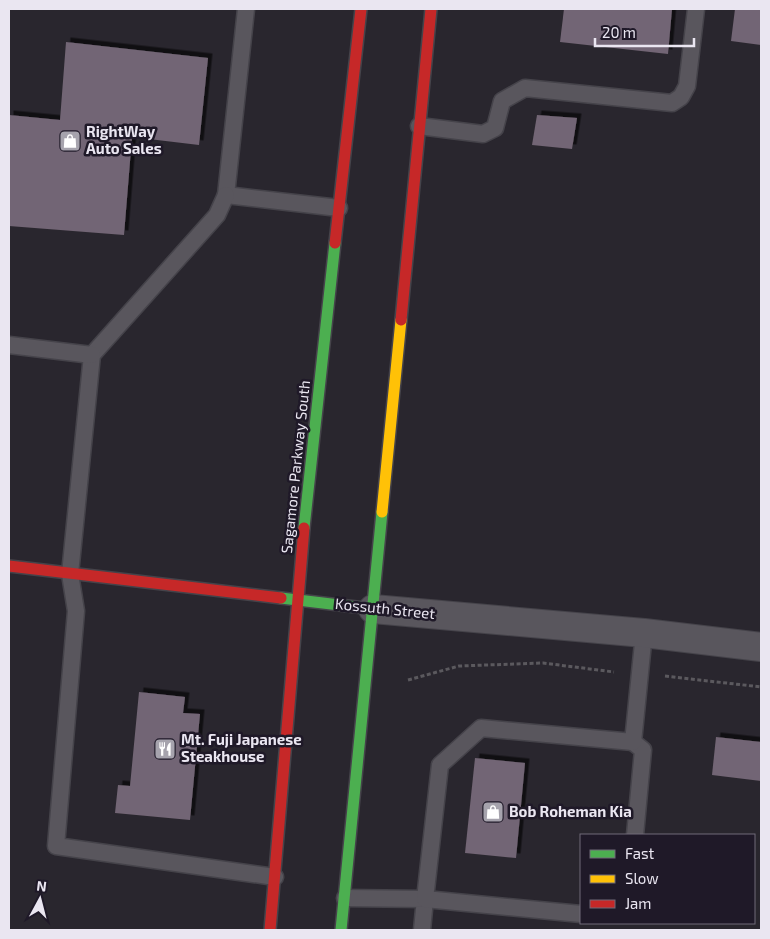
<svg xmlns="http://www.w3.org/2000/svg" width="770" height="939" font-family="'Exo 2',sans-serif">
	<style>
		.building { fill: #726574; filter: url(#shadow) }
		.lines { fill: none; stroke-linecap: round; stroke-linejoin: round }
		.lane-casing { stroke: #45434a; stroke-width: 19 }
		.street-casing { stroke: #45434a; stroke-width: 30 }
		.fast-casing { stroke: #45434a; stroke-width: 14 }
		.slow-casing { stroke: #45434a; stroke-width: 14 }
		.jam-casing { stroke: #45434a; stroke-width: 14 }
		.path { stroke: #5b595e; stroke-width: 3; stroke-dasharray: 4 2.5; stroke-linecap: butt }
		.lane { stroke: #59565d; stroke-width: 16 }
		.street { stroke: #59565d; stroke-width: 28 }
		.fast { stroke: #4caf50; stroke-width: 11 }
		.slow { stroke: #ffc107; stroke-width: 11 }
		.jam { stroke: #c62828; stroke-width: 11 }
		.labels { text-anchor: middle; stroke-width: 5; stroke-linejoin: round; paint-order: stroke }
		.poi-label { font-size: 15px; font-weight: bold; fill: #eae6f1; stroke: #1f1928; text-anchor: start }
		.street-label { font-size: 15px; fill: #eae6f1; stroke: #1f1928 }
	</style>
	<defs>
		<filter id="shadow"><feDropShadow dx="4.5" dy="-4.5" stdDeviation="0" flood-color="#0009"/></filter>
	</defs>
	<rect width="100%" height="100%" fill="#29262e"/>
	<g class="building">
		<path d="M564,9H672L668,54L560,42Z"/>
		<path d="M735,9H761V45L731,41Z"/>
		<path d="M66,42L208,58L199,145L132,137L124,235L9,226V115L60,120Z"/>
		<path d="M537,115L577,118L572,149L532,145Z"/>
		<path d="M139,692L185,697L183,713L200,714L190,820L115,813L118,785L130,786Z"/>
		<path d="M716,737L761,742V781L712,775Z"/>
		<path d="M475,758L525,763L516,858L465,853Z"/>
	</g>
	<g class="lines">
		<g class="lane-casing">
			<g id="lane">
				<path d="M246,9L226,195L339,208"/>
				<path d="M419,126L483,134L495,128L502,101L525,88L672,103L681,97L687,86L696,9"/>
				<path d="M226,195L217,215L92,355L70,574L76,611L56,846L275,877"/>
				<path d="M9,345L92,355"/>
				<path d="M633,742L643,750L635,835"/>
				<path d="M345,898L425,899L422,930"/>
				<path d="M581,914L425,899L440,765L481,728L633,742L644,633"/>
			</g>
		</g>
		<g class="street-casing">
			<path id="street" d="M373,609L644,633L761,647"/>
		</g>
		<g class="fast-casing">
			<g id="fast">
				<path d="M304,528L335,243"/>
				<path d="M281,598L373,609"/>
				<path d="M341,930L382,512"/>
			</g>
		</g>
		<g class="slow-casing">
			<path id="slow" d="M382,512L401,320"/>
		</g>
		<g class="jam-casing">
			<g id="jam">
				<path d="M335,243L361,9"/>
				<path d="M401,320L431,9"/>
				<path d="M9,566L281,598"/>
				<path d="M270,930L304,528"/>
			</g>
		</g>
		<g class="path">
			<path d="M665,676L761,687"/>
			<path d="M408,680L459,666L543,663L614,672"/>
		</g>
		<use href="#lane" class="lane"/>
		<use href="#street" class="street"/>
		<use href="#fast" class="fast"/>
		<use href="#slow" class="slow"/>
		<use href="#jam" class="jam"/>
	</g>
	<defs>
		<g id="shop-square" transform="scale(1.125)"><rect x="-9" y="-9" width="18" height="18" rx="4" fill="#a6a3ad" stroke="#1f1928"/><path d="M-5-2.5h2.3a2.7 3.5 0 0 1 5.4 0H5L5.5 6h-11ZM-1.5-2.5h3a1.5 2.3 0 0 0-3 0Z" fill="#fff"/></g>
		<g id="restaurant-square" transform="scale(1.125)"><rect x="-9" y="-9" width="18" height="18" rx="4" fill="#a6a3ad" stroke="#1f1928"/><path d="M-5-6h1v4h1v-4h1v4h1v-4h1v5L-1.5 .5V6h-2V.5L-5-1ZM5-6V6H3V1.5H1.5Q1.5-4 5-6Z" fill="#fff"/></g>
	</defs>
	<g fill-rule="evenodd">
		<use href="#shop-square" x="70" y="141"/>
		<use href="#restaurant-square" x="165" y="749"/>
		<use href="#shop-square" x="493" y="812"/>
	</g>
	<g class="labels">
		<g class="poi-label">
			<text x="86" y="137">RightWay<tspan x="86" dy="17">Auto Sales</tspan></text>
			<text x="181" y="745">Mt. Fuji Japanese<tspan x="181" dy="17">Steakhouse</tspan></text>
			<text x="509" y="817">Bob Roheman Kia</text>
		</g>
		<g class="street-label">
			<text transform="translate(296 467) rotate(-84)" y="5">Sagamore Parkway South</text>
			<text transform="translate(385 609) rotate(6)" y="5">Kossuth Street</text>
		</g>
	</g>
	<rect width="770" height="939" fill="none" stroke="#eae6f1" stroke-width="20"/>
	<rect x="580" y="834" width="175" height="90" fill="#1f1928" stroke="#706b78"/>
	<rect x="590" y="850" width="25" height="8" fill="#4caf50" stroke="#706b78"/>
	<text x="625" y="859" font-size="15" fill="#eae6f1">Fast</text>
	<rect x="590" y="875" width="25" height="8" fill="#ffc107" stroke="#706b78"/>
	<text x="625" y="884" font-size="15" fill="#eae6f1">Slow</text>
	<rect x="590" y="900" width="25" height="8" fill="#c62828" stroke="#706b78"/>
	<text x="625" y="909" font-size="15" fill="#eae6f1">Jam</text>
	<g transform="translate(40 899) rotate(7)" stroke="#1f1928" stroke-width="4" paint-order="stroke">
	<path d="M0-4L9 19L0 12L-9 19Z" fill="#eae6f1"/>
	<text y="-8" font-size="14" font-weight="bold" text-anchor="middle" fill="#eae6f1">N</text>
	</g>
	<path d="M595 38v8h99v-8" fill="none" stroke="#eae6f1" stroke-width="2.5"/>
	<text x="602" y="38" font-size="15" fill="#eae6f1" stroke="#1f1928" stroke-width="4" paint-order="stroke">20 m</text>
</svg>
